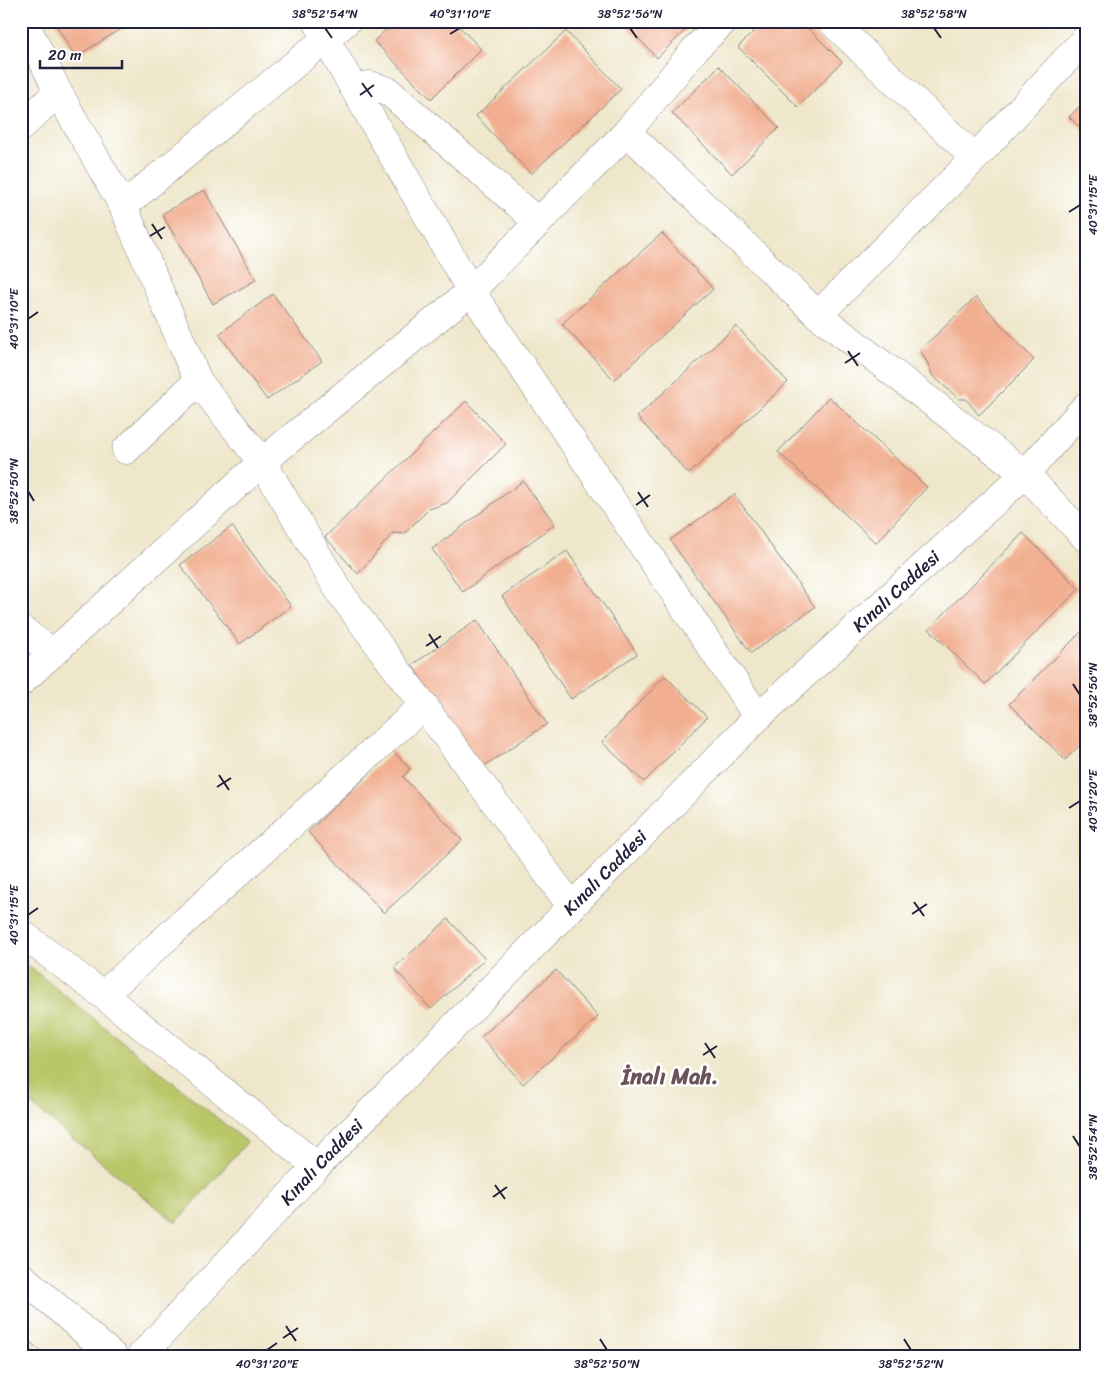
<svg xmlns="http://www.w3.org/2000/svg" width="1107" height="1377" font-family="Sriracha,sans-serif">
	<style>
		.green { fill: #bac769; stroke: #6e7452 }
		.building { fill: #f1ae90 }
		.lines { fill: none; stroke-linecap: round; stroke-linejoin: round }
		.minor-casing { stroke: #888483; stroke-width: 29 }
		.tertiary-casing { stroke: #888483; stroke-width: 29 }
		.minor { stroke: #fff; stroke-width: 28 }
		.tertiary { stroke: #fff; stroke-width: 28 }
		.ticks { fill: none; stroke: #22223b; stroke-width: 2 }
		.labels { text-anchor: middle; stroke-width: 5; stroke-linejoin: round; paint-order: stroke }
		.street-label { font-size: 18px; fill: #22223b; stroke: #fff }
		.district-label { font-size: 22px; font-weight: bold; fill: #6a5359; stroke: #fff }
		.neatline { fill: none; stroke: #22223b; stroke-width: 2 }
		.ticks-label { font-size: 12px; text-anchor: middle; fill: #22223b }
	</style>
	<rect width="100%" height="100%" fill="#fff"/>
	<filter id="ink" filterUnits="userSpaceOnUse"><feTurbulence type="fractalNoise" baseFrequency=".02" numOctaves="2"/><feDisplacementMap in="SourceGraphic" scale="10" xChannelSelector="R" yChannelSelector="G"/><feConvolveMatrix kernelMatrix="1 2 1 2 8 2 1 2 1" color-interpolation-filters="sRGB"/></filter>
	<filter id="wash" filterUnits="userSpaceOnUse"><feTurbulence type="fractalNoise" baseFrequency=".0096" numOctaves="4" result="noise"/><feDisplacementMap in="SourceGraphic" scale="20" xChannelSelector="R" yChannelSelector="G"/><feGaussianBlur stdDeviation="1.12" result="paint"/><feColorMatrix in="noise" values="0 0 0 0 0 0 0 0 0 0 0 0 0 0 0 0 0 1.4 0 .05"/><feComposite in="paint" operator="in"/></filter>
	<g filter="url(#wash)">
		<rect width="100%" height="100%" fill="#efe7cb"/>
		<path class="green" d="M21,960L247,1142L176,1223L21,1096Z"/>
		<g id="blocks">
			<g class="building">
				<path d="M54,21H134L75,57Z"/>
				<path d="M395,21H454L481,49L431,99L374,41Z"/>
				<path d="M622,21H695L657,58Z"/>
				<path d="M764,21H801L842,62L798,107L738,47Z"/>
				<path d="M566,31L621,89L531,174L476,116Z"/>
				<path d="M719,66L779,128L732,174L672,113Z"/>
				<path d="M1086,100V133L1069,117Z"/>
				<path d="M204,190L256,280L213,304L162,214Z"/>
				<path d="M662,233L713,289L614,380L562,324Z"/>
				<path d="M273,294L322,361L267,400L219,334Z"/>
				<path d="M976,297L1034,360L979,415L966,399H959L932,375L928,364L920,350Z"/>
				<path d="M736,326L788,382L689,474L637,417Z"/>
				<path d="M829,397L927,487L876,543L778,452Z"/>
				<path d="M466,401L506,444L447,503L429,509L404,534L393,533L358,574L325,537Z"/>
				<path d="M523,481L555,524L463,592L432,549Z"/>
				<path d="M734,494L815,607L751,653L670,540Z"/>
				<path d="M232,526L291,606L240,644L180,565Z"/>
				<path d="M1023,533L1079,589L985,684L929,629Z"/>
				<path d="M567,551L637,654L571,699L502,596Z"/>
				<path d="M477,620L547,724L481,768L412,665Z"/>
				<path d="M1086,627V739L1065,760L1009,704Z"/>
				<path d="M665,676L707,717L644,782L602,742Z"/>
				<path d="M393,751L410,769L403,777L462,840L384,913L308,832Z"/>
				<path d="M448,919L485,959L431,1009L394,968Z"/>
				<path d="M556,970L598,1017L523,1084L481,1037Z"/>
				<path d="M21,1334L46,1356H21Z"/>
			</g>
		</g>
	</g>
	<g filter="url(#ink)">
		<use href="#blocks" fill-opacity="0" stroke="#888483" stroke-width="1"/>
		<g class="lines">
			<g class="minor-casing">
				<g id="minor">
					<path d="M24,21L58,92L123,206L198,381L262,462L341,594L572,907"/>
					<path d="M317,21L326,40L471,291L758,717"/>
					<path d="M831,21L975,158"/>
					<path d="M353,87L370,85L388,91L538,222"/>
					<path d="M21,127L58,92"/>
					<path d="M627,132L818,315L1025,474L1086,538"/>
					<path d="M123,206L347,21"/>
					<path d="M818,315L975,158L1086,38"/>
					<path d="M126,450L198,381"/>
					<path d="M21,629L53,653"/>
					<path d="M21,682L262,462L471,291L627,132L697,47L724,21"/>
					<path d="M21,933L103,995L317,1166"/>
					<path d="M103,995L424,705"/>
					<path d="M21,1276L113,1356"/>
				</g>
			</g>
			<g class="tertiary-casing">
				<g id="tertiary">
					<path id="s1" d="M141,1356L317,1166L758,717L1025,474L1086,406"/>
				</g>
			</g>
			<use href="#minor" class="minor"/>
			<use href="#tertiary" class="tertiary"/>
		</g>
	</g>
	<path class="ticks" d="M325,28L332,38M630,28L637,38M934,28L941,38M450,34L460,28M362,83L372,97M360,95L374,85M1069,212L1080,205M152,224L162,239M150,236L165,227M28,319L38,312M848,351L858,366M845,363L860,353M28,491L34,501M638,492L648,507M636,505L650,495M429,634L438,648M426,646L441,636M1073,684L1080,695M219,775L229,790M217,787L231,778M1069,808L1080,801M914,902L924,916M912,914L927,904M28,915L38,908M705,1043L715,1058M703,1055L717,1046M1073,1136L1080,1147M495,1185L505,1199M493,1197L507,1187M286,1326L296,1341M283,1338L298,1328M600,1339L607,1350M904,1339L911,1350M267,1350L277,1343"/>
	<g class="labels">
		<g class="street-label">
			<text dy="6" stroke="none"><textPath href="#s1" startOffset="1075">Kınalı Caddesi</textPath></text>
			<text dy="6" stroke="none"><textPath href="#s1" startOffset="670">Kınalı Caddesi</textPath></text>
			<text dy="6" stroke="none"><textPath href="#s1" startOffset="265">Kınalı Caddesi</textPath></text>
		</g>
		<g class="district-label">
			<text x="670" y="1084">İnalı Mah.</text>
		</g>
	</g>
	<rect width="1107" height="1377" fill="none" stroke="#fff" stroke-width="55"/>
	<path d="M40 60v8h82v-8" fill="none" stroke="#22223b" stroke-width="2.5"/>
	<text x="48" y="60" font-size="15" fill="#22223b" stroke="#ffffff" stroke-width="4" paint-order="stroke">20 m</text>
	<rect x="28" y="28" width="1052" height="1322" class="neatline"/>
	<g class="ticks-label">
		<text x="325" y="18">38°52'54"N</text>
		<text x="460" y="18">40°31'10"E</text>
		<text x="630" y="18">38°52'56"N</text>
		<text x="934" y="18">38°52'58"N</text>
		<text transform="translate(1093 205) rotate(-90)" y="4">40°31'15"E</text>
		<text transform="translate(14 319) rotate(-90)" y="4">40°31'10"E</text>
		<text transform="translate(14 491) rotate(-90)" y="4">38°52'50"N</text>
		<text transform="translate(1093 695) rotate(-90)" y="4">38°52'56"N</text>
		<text transform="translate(1093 801) rotate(-90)" y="4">40°31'20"E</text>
		<text transform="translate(14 915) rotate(-90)" y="4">40°31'15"E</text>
		<text transform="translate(1093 1147) rotate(-90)" y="4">38°52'54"N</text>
		<text x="267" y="1368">40°31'20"E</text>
		<text x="607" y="1368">38°52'50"N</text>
		<text x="911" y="1368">38°52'52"N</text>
	</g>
</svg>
